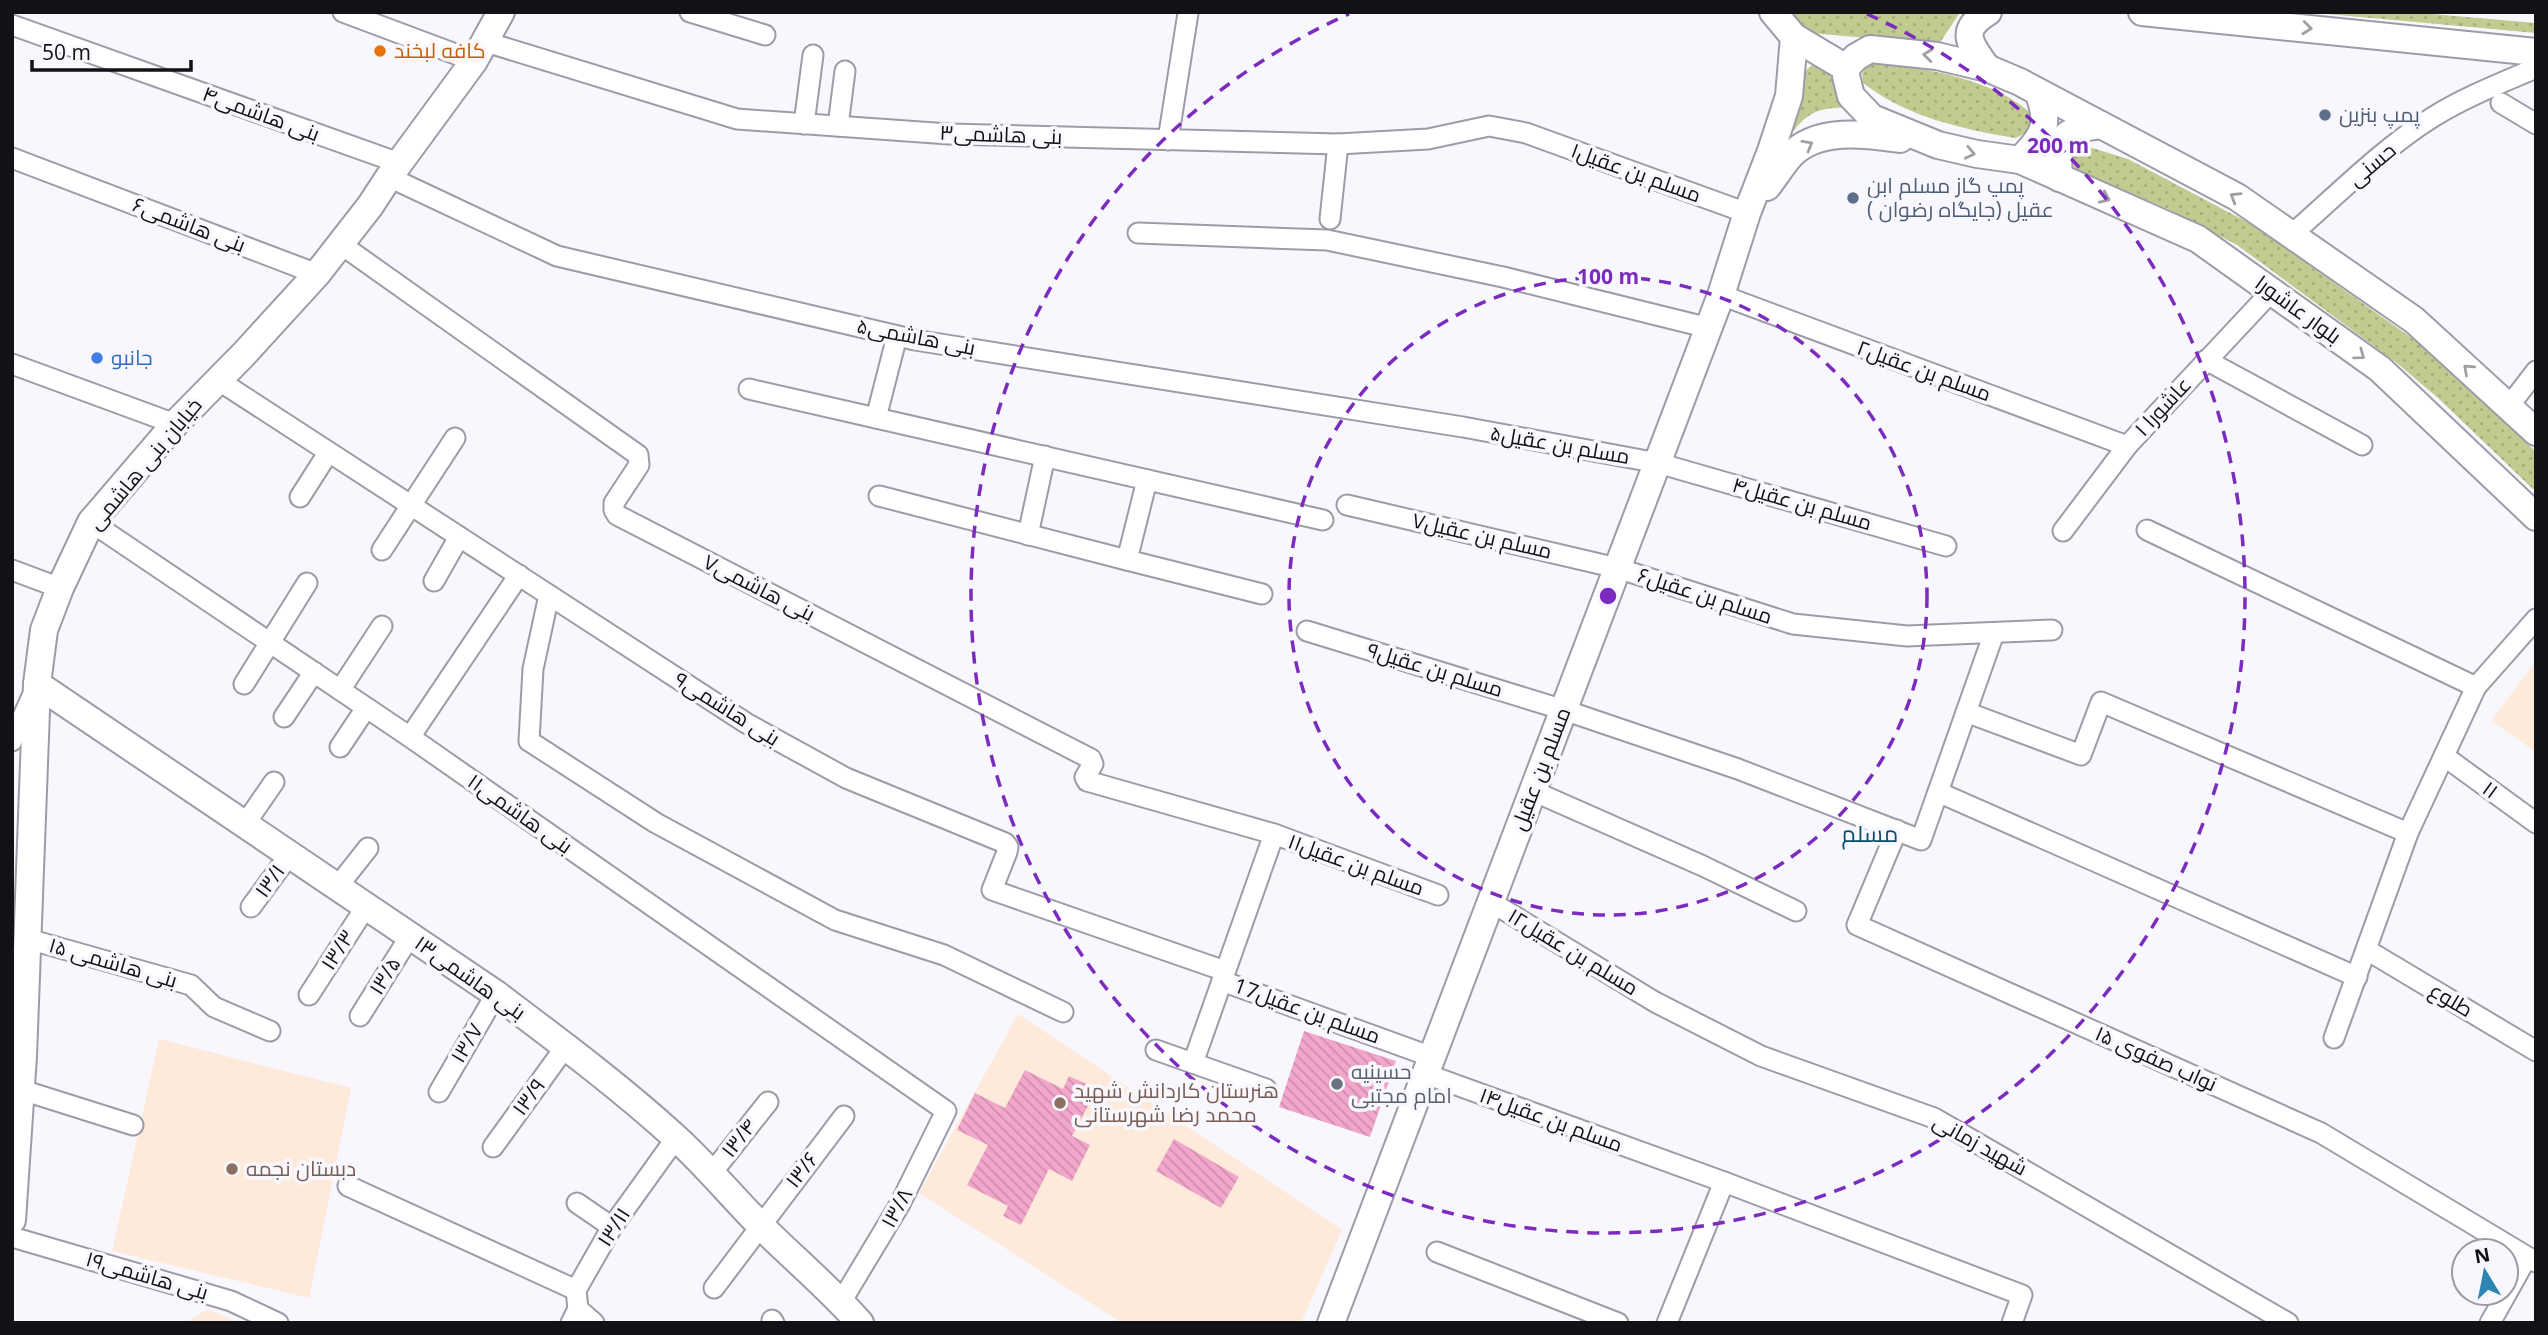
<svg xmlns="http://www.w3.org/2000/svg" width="2548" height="1335" font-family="'Open Sans',Cairo,sans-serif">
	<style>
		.education { fill: #feeada }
		.grass { fill: url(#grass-dots) }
		.building { fill: url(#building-back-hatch) }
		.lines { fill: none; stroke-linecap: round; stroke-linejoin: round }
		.street-casing { stroke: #9e9ba8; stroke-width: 23 }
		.secondary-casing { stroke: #9e9ba8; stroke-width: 30 }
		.street { stroke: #fff; stroke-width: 19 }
		.secondary { stroke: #fff; stroke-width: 26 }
		.oneway { stroke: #a0a0a2 }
		.ring { fill: none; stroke: #7b2cbf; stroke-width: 3.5; stroke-dasharray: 12 9 }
		.food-dot { fill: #e8710a; stroke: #f8f7fd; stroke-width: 2.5 }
		.service-dot { fill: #5c6f8a; stroke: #f8f7fd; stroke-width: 2.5 }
		.shop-dot { fill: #3f7fe0; stroke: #f8f7fd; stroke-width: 2.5 }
		.worship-dot { fill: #6b7280; stroke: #f8f7fd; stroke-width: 2.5 }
		.education-dot { fill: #8d6e63; stroke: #f8f7fd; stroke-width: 2.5 }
		.labels { text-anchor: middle; stroke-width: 7; stroke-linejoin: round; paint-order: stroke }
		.food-label { font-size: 21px; fill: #c56008; stroke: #f8f7fd; text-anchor: start }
		.street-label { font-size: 21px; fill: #121116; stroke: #f8f7fd }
		.service-label { font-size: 21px; fill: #4e5e75; stroke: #f8f7fd; text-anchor: start }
		.shop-label { font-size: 21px; fill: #366cbe; stroke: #f8f7fd; text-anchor: start }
		.worship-label { font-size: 21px; fill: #5b616d; stroke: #f8f7fd; text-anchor: start }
		.education-label { font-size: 21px; fill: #785e54; stroke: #f8f7fd; text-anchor: start }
		.neighbourhood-label { font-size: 23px; fill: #0a4c6b; stroke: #f8f7fd }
		.centre { fill: #7b2cbf; stroke: #f8f7fd; stroke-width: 3.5 }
		.ring-label { font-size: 21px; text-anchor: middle; font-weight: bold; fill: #7b2cbf; stroke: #f8f7fd; stroke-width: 7; stroke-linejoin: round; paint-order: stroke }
	</style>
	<defs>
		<pattern id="grass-dots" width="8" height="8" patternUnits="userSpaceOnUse" patternTransform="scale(1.75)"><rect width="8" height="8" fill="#c0cb90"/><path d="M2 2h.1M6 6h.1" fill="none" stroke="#a4ad7b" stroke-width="1.8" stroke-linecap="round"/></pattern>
		<pattern id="building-back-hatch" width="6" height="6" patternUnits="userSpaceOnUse" patternTransform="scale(1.75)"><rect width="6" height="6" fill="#f2a6cb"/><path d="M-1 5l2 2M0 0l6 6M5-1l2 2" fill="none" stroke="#ce8eae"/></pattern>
	</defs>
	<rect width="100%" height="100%" fill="#f8f7fd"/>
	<g class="education">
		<path d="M2536,661V752L2491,721Z"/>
		<path d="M1018,1014L1342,1230L1301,1323H1122L919,1193Z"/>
		<path d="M159,1039L351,1088L309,1298L112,1251Z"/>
		<path d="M208,1309L239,1323H185Z"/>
	</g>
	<g class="grass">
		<path d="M1792,12H1937L1959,14L1939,44L1809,33Z"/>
		<path d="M2305,12H2409L2536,23V33Z"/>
		<path d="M1878,63C1923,67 2000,81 2032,115C2032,128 2026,134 2015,138C1961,129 1907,117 1863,83L1862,74L1867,65Z"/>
		<path d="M1812,65L1824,67L1851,107C1810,108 1806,114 1782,146L1803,73Z"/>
		<path d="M2086,146L2128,159L2251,224L2409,336L2462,380L2536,452V492L2438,398L2397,363L2237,245L2168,209L2074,169L2073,155Z"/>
	</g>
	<g class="building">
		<path d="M1304,1031L1396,1061L1370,1137L1279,1107Z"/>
		<path d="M1025,1070L1063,1089L1069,1076L1097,1089L1072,1136L1090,1145L1072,1181L1049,1169L1021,1225L1003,1216L1008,1206L967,1185L988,1145L957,1130L975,1093L1005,1108Z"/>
		<path d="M1174,1139L1239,1177L1221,1208L1156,1171Z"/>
	</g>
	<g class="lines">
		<g class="street-casing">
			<g id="street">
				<path d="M343,12L474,61"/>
				<path d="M690,12L765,35"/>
				<path d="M12,25L399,163"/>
				<path d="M486,42L737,119L949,134L1338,144L1428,139L1489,126L1526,133L1747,213"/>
				<path d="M2501,103L2536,124"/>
				<path d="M804,124L813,55"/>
				<path d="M838,126L845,71"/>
				<path d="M1168,140L1188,13"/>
				<path d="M12,158L317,274"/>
				<path d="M389,177L557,256L915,340L1463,427L1658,463L1946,546"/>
				<path d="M1330,219L1338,144"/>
				<path d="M1138,233L1327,240L1503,277L1709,328"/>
				<path d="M2291,235C2335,197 2383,148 2433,117C2465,97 2501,83 2536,68"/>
				<path d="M339,243L638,455L639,465L614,503V510L617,515L1091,759L1093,764L1085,777L1087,781L1274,834L1438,895"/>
				<path d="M1721,295L2127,446"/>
				<path d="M897,336L876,418L1323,520"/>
				<path d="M2206,360L2362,445"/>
				<path d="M12,364L175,424"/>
				<path d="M218,380L746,723L846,778L1005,843L1008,847L1007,852L992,890L1225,971"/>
				<path d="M749,389L876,418"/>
				<path d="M2509,406L2536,371"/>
				<path d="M879,496L1127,560L1147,480"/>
				<path d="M300,497L328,453"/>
				<path d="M1347,505L1617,568L1793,624L1907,636L2052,630"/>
				<path d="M91,522L410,737L946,1111L900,1204L841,1302"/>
				<path d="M2147,530L2476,687"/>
				<path d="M2063,531L2127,446L2272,291"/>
				<path d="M1028,535L1045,456"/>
				<path d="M382,550L455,438"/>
				<path d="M1127,560L1262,594"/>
				<path d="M12,570L60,588"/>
				<path d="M434,581L459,537"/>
				<path d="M549,595L533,669L529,741L656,823L835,920L944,955L1063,1012"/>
				<path d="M1307,631L1564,710L1738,769L1921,840L1994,633"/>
				<path d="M244,684L307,583"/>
				<path d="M340,690L382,626"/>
				<path d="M1966,712L2081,755L2101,702L2408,833"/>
				<path d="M284,717L314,672"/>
				<path d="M410,737L519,575"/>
				<path d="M12,741L33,694"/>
				<path d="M340,747L366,708"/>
				<path d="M2444,756L2536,823"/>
				<path d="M1533,791L1703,866L1796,911"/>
				<path d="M1938,792L2357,977"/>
				<path d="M245,824L274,782"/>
				<path d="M1897,830L1857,925L2321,1133L2536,1262"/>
				<path d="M338,886L368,848"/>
				<path d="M1491,902L1655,1002L1761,1056L1934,1118L2288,1323"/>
				<path d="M251,907L290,854"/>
				<path d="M28,939L191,985L214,1007L270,1031"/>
				<path d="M2367,950L2536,1051"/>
				<path d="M1222,981L1432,1057"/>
				<path d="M309,995L367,905"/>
				<path d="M360,1016L410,936"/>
				<path d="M2334,1038L2408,833L2476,687L2536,619"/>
				<path d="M1156,1050L1266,1089"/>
				<path d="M1193,1063L1274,834"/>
				<path d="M1426,1074L1724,1182L2022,1295L2012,1323"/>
				<path d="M22,1090L133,1125"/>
				<path d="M439,1092L496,994"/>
				<path d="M493,1147L566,1046"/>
				<path d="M711,1174L768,1102"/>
				<path d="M348,1186L576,1290"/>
				<path d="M577,1203L612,1227"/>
				<path d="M12,1237L231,1301L278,1323"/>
				<path d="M1437,1252L1618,1323"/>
				<path d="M714,1288L844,1116"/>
				<path d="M578,1309L594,1323"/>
				<path d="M772,1320L774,1323"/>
				<path d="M571,1323L578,1309L576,1290L612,1227L676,1138"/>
				<path d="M1667,1323L1724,1182"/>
				<path d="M2490,1323L2527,1257"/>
			</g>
		</g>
		<g class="secondary-casing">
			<g id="secondary">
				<path d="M2142,12L2536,52"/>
				<path d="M1794,37L1846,68"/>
				<path d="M1987,68C1971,45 1957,31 1988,12"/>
				<path d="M2038,92C2051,124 2044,136 2020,160L1977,154L1938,145L1872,118L1851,96L1846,76V68L1856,57L1870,49L1937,56L1987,68L2020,82L2237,197L2414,320L2536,432"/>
				<path d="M2020,160L2198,239L2380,369L2536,517"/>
				<path d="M2059,178C2056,138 2061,130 2101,125"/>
				<path d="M1767,187C1775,177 1782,165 1790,156C1817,127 1865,134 1900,139"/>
				<path d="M37,684L496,994C557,1040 619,1086 675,1137C706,1165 732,1197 761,1226C793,1258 829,1288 860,1323"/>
				<path d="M12,1220L23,1056L37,684L44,630L60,588L91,522L175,424L244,354L317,274L370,206L389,177L474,61L501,12"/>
				<path d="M1331,1323L1721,295L1747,213L1771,151L1789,96L1794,37L1773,12"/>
			</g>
		</g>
		<use href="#street" class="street"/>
		<use href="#secondary" class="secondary"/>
	</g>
	<defs><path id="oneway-chevron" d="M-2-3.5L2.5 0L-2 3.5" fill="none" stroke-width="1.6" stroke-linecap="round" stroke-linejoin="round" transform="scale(1.75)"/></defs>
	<g class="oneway">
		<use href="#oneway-chevron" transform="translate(2307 28) rotate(6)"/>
		<use href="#oneway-chevron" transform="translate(1928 55) rotate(-174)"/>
		<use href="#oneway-chevron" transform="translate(1808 145) rotate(-30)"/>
		<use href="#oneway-chevron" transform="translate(1970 153) rotate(12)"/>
		<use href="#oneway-chevron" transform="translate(2235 197) rotate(-149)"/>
		<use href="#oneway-chevron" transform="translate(2105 198) rotate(24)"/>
		<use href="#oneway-chevron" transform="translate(2360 355) rotate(36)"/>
		<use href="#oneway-chevron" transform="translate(2468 369) rotate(-138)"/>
	</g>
	<g class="ring">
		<circle cx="1608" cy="596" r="319"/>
		<path d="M1867 14A637 637 0 1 1 1349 14"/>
	</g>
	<circle class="food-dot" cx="380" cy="51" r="7"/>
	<g class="service-dot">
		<circle cx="2325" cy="115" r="7"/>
		<circle cx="1853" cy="198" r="7"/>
	</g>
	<circle class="shop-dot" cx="97" cy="358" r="7"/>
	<circle class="worship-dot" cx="1337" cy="1084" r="7"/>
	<g class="education-dot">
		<circle cx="1060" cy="1103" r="7"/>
		<circle cx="232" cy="1169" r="7"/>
	</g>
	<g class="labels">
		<g class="food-label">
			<text x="394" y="58">کافه لبخند</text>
		</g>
		<g class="street-label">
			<text transform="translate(261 114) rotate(20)" y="7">۴بنی هاشمی</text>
			<text transform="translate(1001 135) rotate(2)" y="7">بنی هاشمی۳</text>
			<text transform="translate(2372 165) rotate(-40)" y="7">حسنی</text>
			<text transform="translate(1636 173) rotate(20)" y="7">مسلم بن عقیل۱</text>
			<text transform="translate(189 225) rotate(21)" y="7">۶بنی هاشمی</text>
			<text transform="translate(2298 310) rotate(36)" y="7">بلوار عاشورا</text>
			<text transform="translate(916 337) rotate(11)" y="7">بنی هاشمی۵</text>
			<text transform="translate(1924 371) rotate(20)" y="7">مسلم بن عقیل۲</text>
			<text transform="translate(2163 407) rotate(-47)" y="7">عاشورا ۱</text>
			<text transform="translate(1560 445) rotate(10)" y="7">مسلم بن عقیل۵</text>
			<text transform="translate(145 464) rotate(-50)" y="7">خیابان بنی هاشمی</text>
			<text transform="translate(1802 504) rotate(16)" y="7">مسلم بن عقیل۴</text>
			<text transform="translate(1482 536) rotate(13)" y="7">مسلم بن عقیل۷</text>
			<text transform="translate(759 588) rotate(27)" y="7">بنی هاشمی۷</text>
			<text transform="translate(1705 596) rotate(18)" y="7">مسلم بن عقیل۶</text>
			<text transform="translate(1435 670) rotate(17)" y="7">مسلم بن عقیل۹</text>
			<text transform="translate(727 709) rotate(32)" y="7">بنی هاشمی۹</text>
			<text transform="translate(1541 769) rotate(-69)" y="7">مسلم بن عقیل</text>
			<text transform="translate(2490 790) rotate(36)" y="7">۱۱</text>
			<text transform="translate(520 814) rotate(35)" y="7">بنی هاشمی۱۱</text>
			<text transform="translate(1356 865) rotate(20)" y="7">مسلم بن عقیل۱۱</text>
			<text transform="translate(270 881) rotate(-54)" y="7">۱۳/۱</text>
			<text transform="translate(338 950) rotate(-57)" y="7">۱۳/۳</text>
			<text transform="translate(1573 952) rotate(31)" y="7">مسلم بن عقیل۱۲</text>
			<text transform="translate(113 963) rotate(16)" y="7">۱۵ بنی هاشمی</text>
			<text transform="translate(385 976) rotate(-58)" y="7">۱۳/۵</text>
			<text transform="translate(470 978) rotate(35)" y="7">بنی هاشمی۱۳</text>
			<text transform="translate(2451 1000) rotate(31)" y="7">طلوع</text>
			<text transform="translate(1307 1011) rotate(20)" y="7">مسلم بن عقیل17</text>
			<text transform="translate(467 1043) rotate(-59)" y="7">۱۳/۷</text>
			<text transform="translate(2156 1059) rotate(24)" y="7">نواب صفوی ۱۵</text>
			<text transform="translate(529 1097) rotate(-54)" y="7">۱۳/۹</text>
			<text transform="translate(1551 1120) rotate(20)" y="7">مسلم بن عقیل۱۴</text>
			<text transform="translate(739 1138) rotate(-52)" y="7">۱۳/۴</text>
			<text transform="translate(1980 1145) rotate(29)" y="7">شهید زمانی</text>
			<text transform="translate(802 1170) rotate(-52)" y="7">۱۳/۶</text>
			<text transform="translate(897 1208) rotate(-61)" y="7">۱۳/۸</text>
			<text transform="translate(614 1227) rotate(-57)" y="7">۱۳/۱۱</text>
			<text transform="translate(147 1276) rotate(16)" y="7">بنی هاشمی۱۹</text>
		</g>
		<g class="service-label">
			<text x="2339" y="122">پمپ بنزین</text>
			<text x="1867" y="193">پمپ گاز مسلم ابن<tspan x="1867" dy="24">عقیل (جایگاه رضوان )</tspan></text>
		</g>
		<g class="shop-label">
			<text x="111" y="365">جانبو</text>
		</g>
		<g class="worship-label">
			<text x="1351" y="1079">حسینیه<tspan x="1351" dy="24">امام مجتبی</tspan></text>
		</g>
		<g class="education-label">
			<text x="1074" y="1098">هنرستان کاردانش شهید<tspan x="1074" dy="24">محمد رضا شهرستانی</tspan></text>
			<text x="246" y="1176">دبستان نجمه</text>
		</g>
		<g class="neighbourhood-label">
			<text x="1870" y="842">مسلم</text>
		</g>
	</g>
	<circle cx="1608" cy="596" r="10" class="centre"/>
	<g class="ring-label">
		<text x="2058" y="153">200 m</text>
		<text x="1608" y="284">100 m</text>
	</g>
	<rect width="2548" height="1335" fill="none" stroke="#121116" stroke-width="28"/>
	<g transform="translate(2485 1272) rotate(350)"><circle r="33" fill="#f8f7fd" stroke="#9c9ba1" stroke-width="2"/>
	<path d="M0-5L12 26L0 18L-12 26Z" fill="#2c85b3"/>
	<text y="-10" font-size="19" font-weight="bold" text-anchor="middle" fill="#121116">N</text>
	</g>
	<path d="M32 60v10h159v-10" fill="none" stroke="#121116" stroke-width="3.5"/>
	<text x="42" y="60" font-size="21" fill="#121116" stroke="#f8f7fd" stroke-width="5" paint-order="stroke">50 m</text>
</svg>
